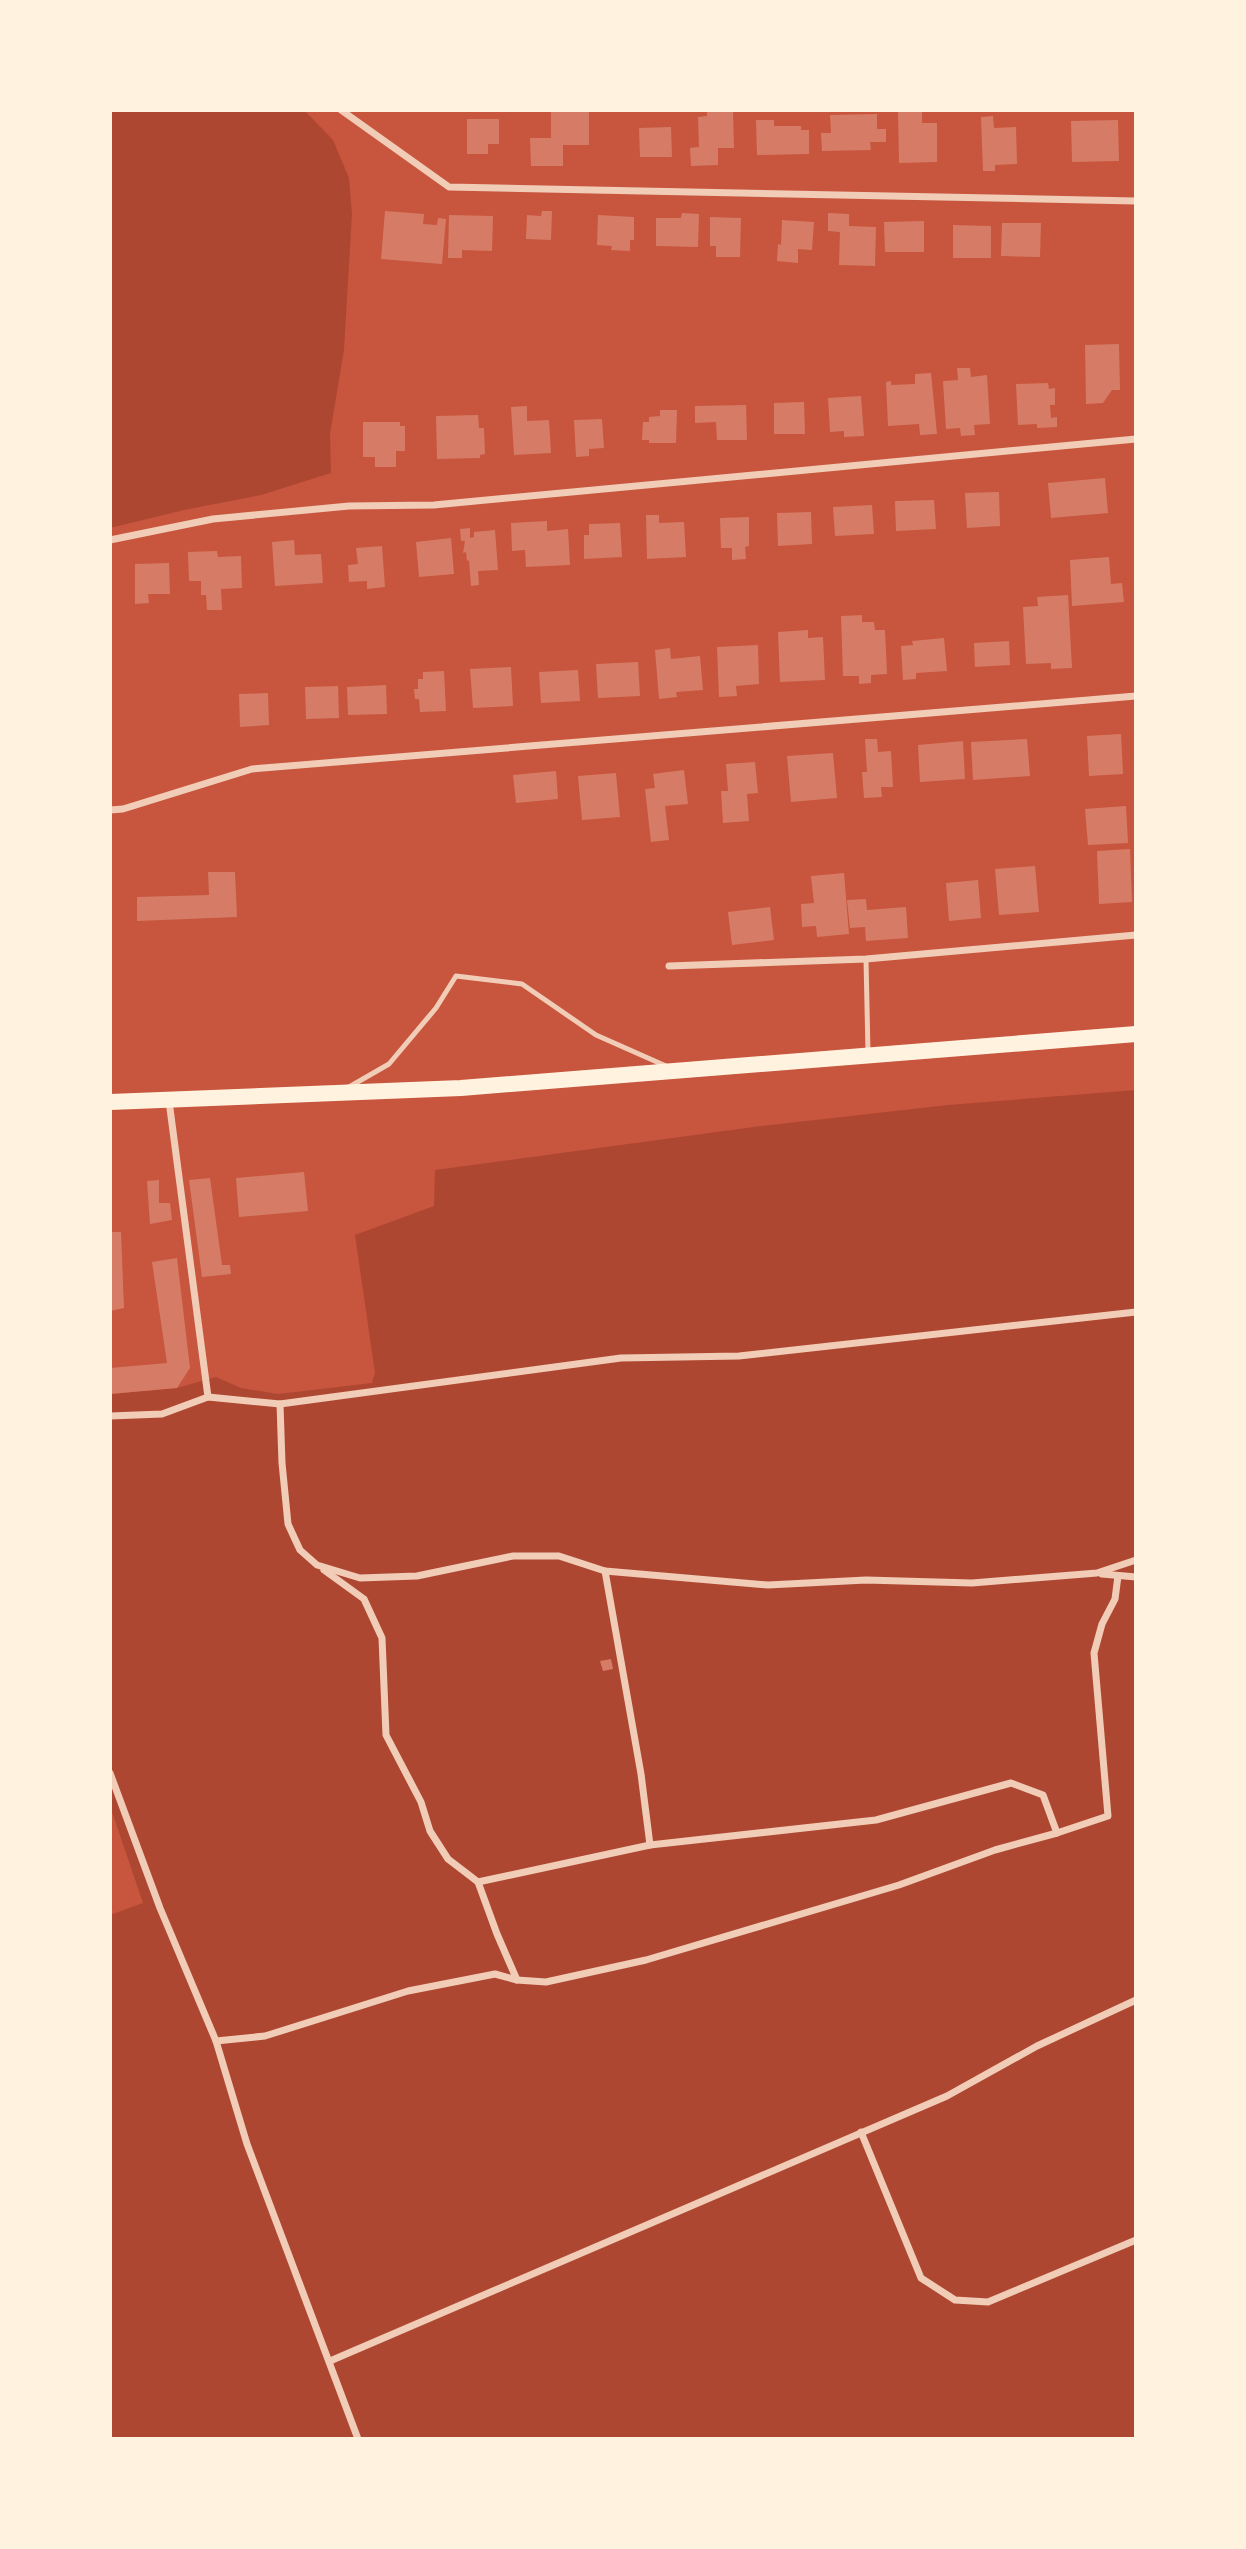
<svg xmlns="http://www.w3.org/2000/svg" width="1246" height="2549" font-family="'Noto Sans',sans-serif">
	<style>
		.green { fill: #ae4732 }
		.building { fill: #d67c66 }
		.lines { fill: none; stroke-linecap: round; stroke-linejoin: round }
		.service { stroke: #f1ccb7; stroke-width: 5 }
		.minor { stroke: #f1ccb7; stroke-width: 7 }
		.trunk { stroke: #fff3e0; stroke-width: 16 }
	</style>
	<rect width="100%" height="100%" fill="#c8553d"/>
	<g class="green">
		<path d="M110,110H304L333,140L349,178L352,214L344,350L330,434L331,473L261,495L184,510L110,528Z"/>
		<path d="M1136,1090V2439H110V1915L143,1903L110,1806V1394L177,1388L216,1377L241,1388L278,1394L372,1383L375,1373L355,1235L434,1206L435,1170L761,1126L948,1105Z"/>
	</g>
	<g class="building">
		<path d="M551,110H589V145H563V166H531L530,138H551Z"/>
		<path d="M707,110H733L734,148H718V165L691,166L690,148L699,147L698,117L707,116Z"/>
		<path d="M898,111H922V123H937V162L899,163Z"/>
		<path d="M877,114V129H886V142H870L871,150L822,151L821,133H831L830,115Z"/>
		<path d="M993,116L994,128L1016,127L1017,164L995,165V171H983L981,117Z"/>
		<path d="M467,119H499V144H488V154H467Z"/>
		<path d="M756,120H774V126H801V130H809V154L757,155Z"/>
		<path d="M1118,120L1119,161L1072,162L1071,121Z"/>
		<path d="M671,127L672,157H640L639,128Z"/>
		<path d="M385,211L424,214L423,224L437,225L438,218L446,219L442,264L381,259Z"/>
		<path d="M542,211H552L551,240L526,239L527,215L541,216Z"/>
		<path d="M682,213L699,214L698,247L656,246V218H681Z"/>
		<path d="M828,213L849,214V226L876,227L875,266L839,265L840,232L828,231Z"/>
		<path d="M449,215L493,216L492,251L462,250V258H448Z"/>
		<path d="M598,215L634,217V240H630V251L611,250L612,246L597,245Z"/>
		<path d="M710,217L741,218L740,257H716V246H710Z"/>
		<path d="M782,220L814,222L812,250L798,249V263L777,261L778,244L781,245Z"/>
		<path d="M924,221V252H885L884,222Z"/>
		<path d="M1002,223H1041L1040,257L1001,256Z"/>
		<path d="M953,225L991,226V258H953Z"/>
		<path d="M1119,344L1120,390H1112L1103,403L1086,404L1085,345Z"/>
		<path d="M957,368H970L971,377L987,375L990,424L974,425L975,435L961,436L960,428L946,429L943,381L958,380Z"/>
		<path d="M931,373L937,434L920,435L919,424L888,426L886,382L891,381V385L915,384V374Z"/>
		<path d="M1048,383L1049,389L1055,388V405H1050L1051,418L1057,417V427L1037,428V424L1018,425L1016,384Z"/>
		<path d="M861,396L864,436L844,437V431L830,432L828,398Z"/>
		<path d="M804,402L805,434H774V403Z"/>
		<path d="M746,405L747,440H717L716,422L695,423V406Z"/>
		<path d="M527,406V421L549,420L551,453L514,455L511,407Z"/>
		<path d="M660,410H677L676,443H649V440H642L643,422H649V417L660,416Z"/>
		<path d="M478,415L479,428H484L485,454L480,455V458L437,459L436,416Z"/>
		<path d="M602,419L604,448L589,449V456L576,457L574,420Z"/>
		<path d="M363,422H400V426H405V451H396V467H375V457H363Z"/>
		<path d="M1105,478L1108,513L1051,518L1048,483Z"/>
		<path d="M999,492L1000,526L967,528L965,493Z"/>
		<path d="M934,500L936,529L896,531L895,501Z"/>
		<path d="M872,505L874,534L835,536L833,507Z"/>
		<path d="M811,512L812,544L778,546L777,513Z"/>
		<path d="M646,515H659V523L684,522L686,557L647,559Z"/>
		<path d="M749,517V546L745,547L746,559L732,560V548H721L720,518Z"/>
		<path d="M547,521V531L568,529L570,565L526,567L525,550L512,551L511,523Z"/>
		<path d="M620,523L622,557L584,559V535H589V524Z"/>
		<path d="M470,528V538L474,537V532L495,530L498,570L478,571L479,585L471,586L469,560L467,561L466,552L463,553L465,541H461L460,529Z"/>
		<path d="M451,538L454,574L419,577L416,542Z"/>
		<path d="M294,540L295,555L321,554L323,583L275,586L272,542Z"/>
		<path d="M382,546L385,587L367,589V581L349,582L348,565L358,564L356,548Z"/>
		<path d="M217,551L218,557L241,556L242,588L221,589L222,610H207L206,595H201V581H189L188,552Z"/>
		<path d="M1109,557L1111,584L1122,583L1124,602L1072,606L1070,560Z"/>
		<path d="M169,563L170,594H148L149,603L135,604V564Z"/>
		<path d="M1068,595L1072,668L1051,669V663L1026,664L1023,607L1038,606L1037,597Z"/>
		<path d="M862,615V622H874L875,630H885L887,674L871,675V683L859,684V676H843L841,616Z"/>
		<path d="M808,630V638L823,637L825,680L780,682L778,632Z"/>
		<path d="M944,638L947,671L916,673V679L903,680L901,646L913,645L912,641Z"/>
		<path d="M1009,641L1010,665L975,667L974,643Z"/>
		<path d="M758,645L759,684L736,686L737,696L719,697L717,647Z"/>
		<path d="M670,648L671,659L700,656L703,690L676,692L677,697L659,699L655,650Z"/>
		<path d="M638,662L640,696L598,698L596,664Z"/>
		<path d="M511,667L513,706L473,708L470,669Z"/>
		<path d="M578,670L580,701L541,703L539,672Z"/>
		<path d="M444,671L446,711L420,712L419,699H415L414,689H418V679H423V672Z"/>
		<path d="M386,685L387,714L348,715L347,687Z"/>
		<path d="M338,686L339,718L306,719L305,687Z"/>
		<path d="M268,693L269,725L240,727L239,694Z"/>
		<path d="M1121,734L1123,774L1089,776L1087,736Z"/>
		<path d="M865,739H877L878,752L891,751L893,787H881L882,797L864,798L862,772H867Z"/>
		<path d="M1027,739L1030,776L973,780L971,742Z"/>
		<path d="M963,741L965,779L920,782L918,745Z"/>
		<path d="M833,753L837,798L791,802L787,756Z"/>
		<path d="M755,762L758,793L747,794L749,821L723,823L721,791H728L726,764Z"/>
		<path d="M684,770L688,804L665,806L669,840L651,842L645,789L655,788L653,774Z"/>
		<path d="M556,771L558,799L516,803L513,775Z"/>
		<path d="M616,773L620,817L582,820L578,776Z"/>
		<path d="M1126,806L1128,843L1088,845L1085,809Z"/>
		<path d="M1130,849L1132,902L1099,904L1097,851Z"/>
		<path d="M1035,866L1039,912L999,915L995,869Z"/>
		<path d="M208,872H235L237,917L137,921V897L209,895Z"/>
		<path d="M844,873L849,934L817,937L816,926L802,927L801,904L814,903L811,876Z"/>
		<path d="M978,880L981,918L949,921L946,883Z"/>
		<path d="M866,899L867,910L906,907L908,938L866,941L865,927L850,928L847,900Z"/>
		<path d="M770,907L774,940L732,945L728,912Z"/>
		<path d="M304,1172L308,1211L239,1217L236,1178Z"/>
		<path d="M210,1178L222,1265H230L231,1274L202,1277L189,1180Z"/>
		<path d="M159,1180V1203H170L172,1220L150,1224L147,1181Z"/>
		<path d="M110,1232H121L124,1308L110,1311Z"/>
		<path d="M177,1258L190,1368L177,1388L110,1394V1368L167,1363L152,1262Z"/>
		<path d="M611,1659L613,1669L603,1671L600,1661Z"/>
	</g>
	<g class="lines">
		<g class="service">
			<path d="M866,959L868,1053"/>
			<path d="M349,1087L389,1064L436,1008L456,976L522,984L596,1035L666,1066"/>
		</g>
		<g class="minor">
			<path d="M341,110L449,187L1136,201"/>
			<path d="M110,540L213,519L349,506L434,505L1136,439"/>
			<path d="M110,810L123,809L252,769L1136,696"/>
			<path d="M669,966L866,959L1136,935"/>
			<path d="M208,1397L280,1404L621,1358L739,1356L1136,1312"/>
			<path d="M280,1404L282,1463L288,1524L300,1550L317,1565L360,1578L417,1576L513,1556H559L605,1571L768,1585L866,1580L972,1583L1097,1573L1136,1560"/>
			<path d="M110,1416L162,1414L208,1397L169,1101"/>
			<path d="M324,1570L364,1599L382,1638L386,1735L421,1802L430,1831L448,1859L478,1882"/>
			<path d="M605,1571L641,1774L650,1845"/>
			<path d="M1102,1574L1136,1577"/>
			<path d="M110,1773L160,1908L216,2041L247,2144L358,2439"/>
			<path d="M517,1980L546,1982L646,1960L899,1885L995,1850L1057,1833"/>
			<path d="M216,2041L265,2036L408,1991L495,1974L517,1980L497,1934L478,1882L650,1845L876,1820L1011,1783L1043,1795L1057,1833L1108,1816L1094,1653L1102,1624L1115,1599L1118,1576"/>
			<path d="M861,2132L921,2278L955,2300L988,2302L1136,2240"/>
			<path d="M330,2361L947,2096L1037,2046L1136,2000"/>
		</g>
		<path class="trunk" d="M110,1102L461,1088L1136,1034"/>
	</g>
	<rect width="1246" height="2549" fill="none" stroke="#fff3e0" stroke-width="224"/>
</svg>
